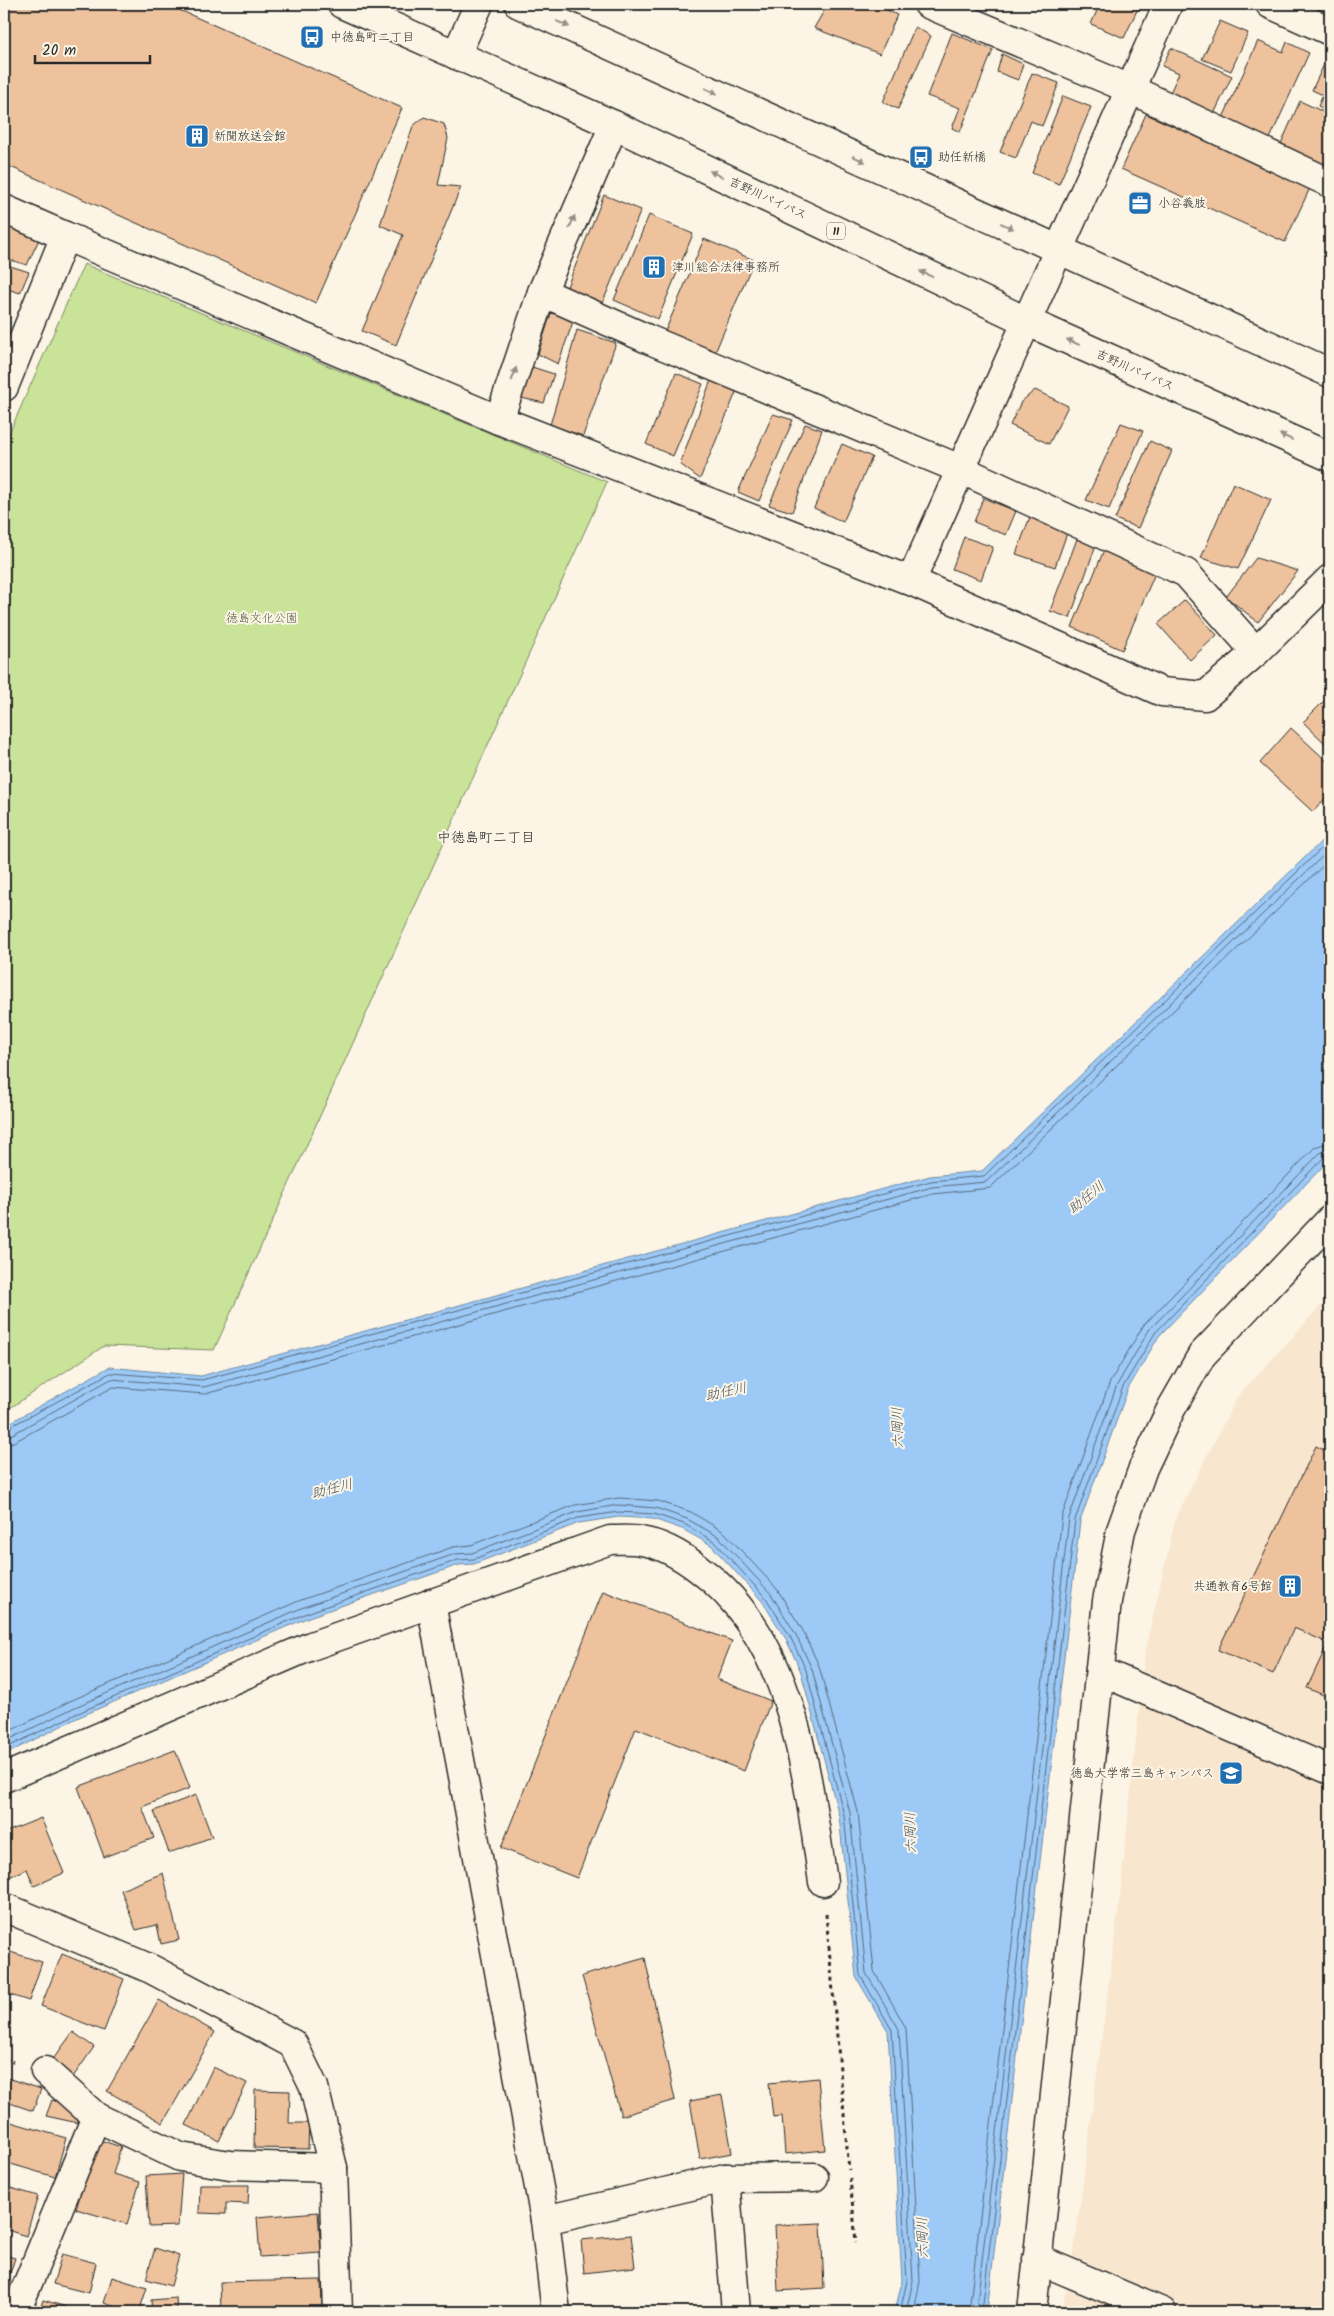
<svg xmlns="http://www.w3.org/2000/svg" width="1334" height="2316" font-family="Kalam,'Klee One',sans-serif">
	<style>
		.built { fill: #f8e6cf }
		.green { fill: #c9e399; stroke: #7a8762 }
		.water { fill: #9cc9f6; stroke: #6f8aa5 }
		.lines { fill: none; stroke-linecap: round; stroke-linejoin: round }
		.shore { stroke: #586a7c; stroke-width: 1 }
		.building { fill: #edc29d; stroke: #2b2b2b }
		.minor-casing { stroke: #2b2b2b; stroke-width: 31 }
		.highway-casing { stroke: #2b2b2b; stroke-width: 31 }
		.path { stroke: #2b2b2b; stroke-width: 3; stroke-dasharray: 4 4; stroke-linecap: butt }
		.minor { stroke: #fcf5e5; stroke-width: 28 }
		.highway { stroke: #fcf5e5; stroke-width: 28 }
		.oneway { fill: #949088 }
		.labels { text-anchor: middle; stroke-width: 4; stroke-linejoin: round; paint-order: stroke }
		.shield { fill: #fcf5e5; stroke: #6a6863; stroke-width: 1 }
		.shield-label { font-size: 11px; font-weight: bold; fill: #2b2b2b }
		.poi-label { font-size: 12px; fill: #2b2b2b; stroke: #fcf5e5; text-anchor: start }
		.street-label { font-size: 12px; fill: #2b2b2b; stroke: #fcf5e5 }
		.park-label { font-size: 12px; fill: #525946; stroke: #fcf5e5 }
		.neighbourhood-label { font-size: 14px; fill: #2b2b2b; stroke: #fcf5e5 }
		.water-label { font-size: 14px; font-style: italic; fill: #47525e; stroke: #fcf5e5 }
	</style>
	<rect width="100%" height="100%" fill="#fcf5e5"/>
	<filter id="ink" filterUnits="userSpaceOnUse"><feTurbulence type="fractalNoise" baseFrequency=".02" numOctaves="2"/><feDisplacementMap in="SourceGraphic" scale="10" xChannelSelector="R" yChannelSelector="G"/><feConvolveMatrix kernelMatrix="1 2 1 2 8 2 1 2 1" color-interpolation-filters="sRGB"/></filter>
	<g filter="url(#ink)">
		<path class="built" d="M1330,1296V2312H1067L1063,2308L1075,2243L1120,1896L1145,1650L1176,1517L1237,1397Z"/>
		<path class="green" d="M84,264L607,482L214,1350L104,1346L4,1412V445Z"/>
		<path class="water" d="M1330,833V1159L1159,1336L1128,1389L1080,1521L987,2312H895L902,2281L888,2031L856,1977L839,1816L801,1672L786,1639L762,1601L711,1545L682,1529L653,1519L619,1517L579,1523L474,1564L459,1565L309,1617L77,1718L4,1755V1426L109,1367L201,1376L930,1176L982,1171Z"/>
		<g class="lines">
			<g class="shore">
				<path d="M4,1430L110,1373L202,1380L931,1181L984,1176L1330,840"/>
				<path d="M4,1437L11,1435L111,1379L204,1387L932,1187L986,1182L1330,849"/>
				<path d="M4,1444L14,1442L113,1387L205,1394L933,1194L990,1188L1330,859"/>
				<path d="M4,1734L70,1701L301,1600L453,1547L471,1545L575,1505L619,1498L658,1501L691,1512L724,1532L777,1589L802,1629L819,1666L858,1812L874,1971L906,2028L920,2281L914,2312"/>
				<path d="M4,1742L73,1708L304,1607L455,1554L472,1553L577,1512L618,1505L656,1508L687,1519L719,1537L771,1594L795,1633L812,1669L850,1813L866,1973L899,2029L913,2281L906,2312"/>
				<path d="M4,1749L76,1714L307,1613L458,1560L474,1559L578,1518L619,1512L654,1514L684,1524L715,1542L766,1598L790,1636L806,1670L844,1815L860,1975L892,2030L907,2281L900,2312"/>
				<path d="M969,2312L1062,1516L1110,1382L1143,1326L1315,1147L1330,1142"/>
				<path d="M976,2312L1069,1518L1117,1385L1149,1330L1320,1153L1330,1149"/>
				<path d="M982,2312L1075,1520L1123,1387L1155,1333L1324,1157L1330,1156"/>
			</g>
		</g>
		<g class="building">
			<path d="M4,4H166L402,108L316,303L4,164Z"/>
			<path d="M828,4H875L897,15L880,54L814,28Z"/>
			<path d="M1100,4H1140L1124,38L1091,24Z"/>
			<path d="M1220,21L1248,33L1231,71L1202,59Z"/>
			<path d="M915,27L931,36L898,109L883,102Z"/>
			<path d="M952,33L993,50L960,132L952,128L960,108L927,96Z"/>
			<path d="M1258,41L1283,52L1287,42L1309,53L1268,143L1221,122Z"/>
			<path d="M1171,48L1232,76L1213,116L1169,95L1179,73L1162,66Z"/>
			<path d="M1002,54L1023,64L1018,80L997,72Z"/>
			<path d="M1326,60L1330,62V112L1318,106L1323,95L1312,90Z"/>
			<path d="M1032,73L1059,83L1042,126L1031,121L1016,158L1000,152Z"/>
			<path d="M1063,96L1091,107L1059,184L1032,173Z"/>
			<path d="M1300,101L1330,115V157L1325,167L1280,146Z"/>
			<path d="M1146,114L1310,188L1285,242L1121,169Z"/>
			<path d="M424,117L444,124L448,138L438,185L461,187L396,345L362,331L403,235L380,225L413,126Z"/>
			<path d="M604,195L641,210L600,309L564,294Z"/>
			<path d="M649,215L693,234L658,319L614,300Z"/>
			<path d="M4,223L41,235L27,265L4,258Z"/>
			<path d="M704,239L754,260L714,355L664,334Z"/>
			<path d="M4,264L29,272L20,293L4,288Z"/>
			<path d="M551,313L574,319L558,364L538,354Z"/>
			<path d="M577,330L616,343L583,436L550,425Z"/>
			<path d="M532,367L554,374L544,403L521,398Z"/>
			<path d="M676,373L703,384L673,456L646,444Z"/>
			<path d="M711,380L737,390L700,479L680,464Z"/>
			<path d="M1035,390L1068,406L1049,444L1010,425L1021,402Z"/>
			<path d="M773,414L793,420L759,501L738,492Z"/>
			<path d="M1121,423L1143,431L1109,509L1086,500Z"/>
			<path d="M805,424L822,430L792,512L769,505Z"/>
			<path d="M1150,441L1172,451L1138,528L1115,519Z"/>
			<path d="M842,444L872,457L843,522L814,508Z"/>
			<path d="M1233,483L1271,500L1238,569L1201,558Z"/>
			<path d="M983,498L1016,511L1006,535L974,522Z"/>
			<path d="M1030,517L1067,533L1055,567L1016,554Z"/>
			<path d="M964,537L993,547L981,580L952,569Z"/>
			<path d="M1077,539L1097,542L1070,618L1050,611Z"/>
			<path d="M1104,550L1156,571L1122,650L1072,627Z"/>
			<path d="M1256,558L1298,571L1258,622L1226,597Z"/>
			<path d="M1185,600L1217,635L1190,660L1158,624Z"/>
			<path d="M1330,695V748L1303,722Z"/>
			<path d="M1291,728L1330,764V793L1313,812L1260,763Z"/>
			<path d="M1316,1446L1330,1453V1698L1307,1688L1328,1643L1294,1628L1273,1674L1218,1650Z"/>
			<path d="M603,1591L732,1641L717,1679L771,1701L744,1771L636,1728L577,1878L501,1848Z"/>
			<path d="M175,1750L190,1788L142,1807L154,1838L104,1857L78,1787Z"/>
			<path d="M196,1795L212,1837L169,1853L154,1811Z"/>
			<path d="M41,1818L64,1873L34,1886L27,1869L7,1878L4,1870V1833Z"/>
			<path d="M163,1873L179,1940L161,1944L157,1925L136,1930L121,1890Z"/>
			<path d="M4,1950L42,1962L29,2001L4,1993Z"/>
			<path d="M62,1954L124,1979L104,2031L41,2006Z"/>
			<path d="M645,1958L675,2100L621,2116L582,1976Z"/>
			<path d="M159,2000L215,2032L163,2123L107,2091Z"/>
			<path d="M73,2032L94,2047L73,2077L51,2062Z"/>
			<path d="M213,2067L247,2083L219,2141L186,2125Z"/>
			<path d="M4,2077L41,2089L33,2111L4,2101Z"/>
			<path d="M818,2078L825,2150L785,2154L782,2116L773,2117L769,2083Z"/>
			<path d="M255,2090L290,2091L289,2123H309L308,2149L254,2148Z"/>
			<path d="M722,2095L732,2153L700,2159L690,2101Z"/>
			<path d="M52,2100L68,2105L78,2123L46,2116Z"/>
			<path d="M4,2120L66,2138L55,2177L4,2162Z"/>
			<path d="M97,2139L121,2147L113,2174L140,2182L127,2224L76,2209Z"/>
			<path d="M182,2174L178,2226L149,2227L146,2176Z"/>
			<path d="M200,2185H249L248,2204L226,2203V2214L199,2213Z"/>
			<path d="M4,2186L38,2196L26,2236L4,2229Z"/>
			<path d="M318,2212L321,2253L260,2257L257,2217Z"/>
			<path d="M821,2223L824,2288L778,2291L775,2225Z"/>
			<path d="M631,2235L635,2267L584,2273L581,2240Z"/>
			<path d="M155,2248L179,2256L171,2286L146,2279Z"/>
			<path d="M62,2254L96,2263L89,2293L53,2284Z"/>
			<path d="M4,2255L15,2258L4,2292Z"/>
			<path d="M112,2277L147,2288L139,2312H116L118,2308L104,2303Z"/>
			<path d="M321,2280L322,2309L221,2311L220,2282Z"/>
			<path d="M176,2298L177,2312H152L151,2300Z"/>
			<path d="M43,2300L83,2312H39Z"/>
		</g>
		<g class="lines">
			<g class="minor-casing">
				<g id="minor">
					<path d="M928,4L1130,89L1330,183"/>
					<path d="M1270,4L1330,31"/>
					<path d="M456,55L479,4"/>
					<path d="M4,209L65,236L4,387"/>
					<path d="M65,236L499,420L911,581L1162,692L1205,696L1256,652L1330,579"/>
					<path d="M542,292L650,340L960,469L1186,573L1256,652"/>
					<path d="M499,420L542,292L614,125"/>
					<path d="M911,581L1168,4"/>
					<path d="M431,1603L545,2220L556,2312"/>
					<path d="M1100,1671L1330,1770"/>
					<path d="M4,1778L311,1646L610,1540C620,1540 631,1539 641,1541C662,1544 682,1556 699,1569C794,1638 807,1774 823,1882"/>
					<path d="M4,1907L151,1969L293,2044L314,2087L333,2168L338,2312"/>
					<path d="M45,2071L96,2117L180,2157L230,2165L333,2168"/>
					<path d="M725,2178L814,2177"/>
					<path d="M545,2220L725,2178L736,2312"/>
					<path d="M1037,2259L1162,2312"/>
					<path d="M16,2312L96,2117"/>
					<path d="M1032,2312L1107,1601L1121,1530L1143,1468L1171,1409L1202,1355L1330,1220"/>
				</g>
			</g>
			<g class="highway-casing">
				<g id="highway">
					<path d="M342,4L614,125L1026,321L1330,457"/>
					<path d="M519,4L1330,373"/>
				</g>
			</g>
			<g class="path">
				<path d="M826,1914L849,2170"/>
				<path d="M4,2059L13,2062"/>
				<path d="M850,2178L856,2242"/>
			</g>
			<use href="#minor" class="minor"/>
			<use href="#highway" class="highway"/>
		</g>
		<defs><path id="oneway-solid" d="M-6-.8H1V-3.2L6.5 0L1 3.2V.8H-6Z" transform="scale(1.25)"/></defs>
		<g class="oneway">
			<use href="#oneway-solid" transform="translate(563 24) rotate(24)"/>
			<use href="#oneway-solid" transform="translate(711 91) rotate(25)"/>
			<use href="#oneway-solid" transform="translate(859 159) rotate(25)"/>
			<use href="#oneway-solid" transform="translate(716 174) rotate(-155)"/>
			<use href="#oneway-solid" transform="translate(572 222) rotate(-67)"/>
			<use href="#oneway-solid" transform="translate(1007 226) rotate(24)"/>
			<use href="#oneway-solid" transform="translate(926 274) rotate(-155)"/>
			<use href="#oneway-solid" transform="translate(1073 342) rotate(-156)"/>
			<use href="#oneway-solid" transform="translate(514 374) rotate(-71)"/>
			<use href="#oneway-solid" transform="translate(1286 437) rotate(-156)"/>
		</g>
	</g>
	<defs>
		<g id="bus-square" transform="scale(1.25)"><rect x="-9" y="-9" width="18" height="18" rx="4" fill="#1f6fb2" stroke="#fcf5e5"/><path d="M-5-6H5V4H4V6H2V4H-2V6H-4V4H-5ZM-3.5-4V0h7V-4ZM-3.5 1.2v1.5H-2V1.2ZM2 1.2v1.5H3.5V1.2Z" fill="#fff"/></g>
		<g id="building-square" transform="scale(1.25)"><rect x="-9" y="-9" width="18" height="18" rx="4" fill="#1f6fb2" stroke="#fcf5e5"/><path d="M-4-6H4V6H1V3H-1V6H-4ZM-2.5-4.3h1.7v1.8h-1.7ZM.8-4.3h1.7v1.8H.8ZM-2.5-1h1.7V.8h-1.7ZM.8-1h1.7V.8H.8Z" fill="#fff"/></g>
		<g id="office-square" transform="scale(1.25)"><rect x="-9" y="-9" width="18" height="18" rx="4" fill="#1f6fb2" stroke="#fcf5e5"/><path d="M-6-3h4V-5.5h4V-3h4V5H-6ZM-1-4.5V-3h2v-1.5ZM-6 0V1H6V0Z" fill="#fff"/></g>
		<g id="university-square" transform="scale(1.25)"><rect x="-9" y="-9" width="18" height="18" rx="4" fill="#1f6fb2" stroke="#fcf5e5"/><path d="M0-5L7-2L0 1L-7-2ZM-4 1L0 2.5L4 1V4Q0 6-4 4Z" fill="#fff"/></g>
	</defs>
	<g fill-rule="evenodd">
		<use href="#bus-square" x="312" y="37"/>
		<use href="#building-square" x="197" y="136"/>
		<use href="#bus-square" x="921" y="157"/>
		<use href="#office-square" x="1140" y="203"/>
		<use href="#building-square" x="654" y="267"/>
		<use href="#building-square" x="1290" y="1586"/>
		<use href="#university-square" x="1231" y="1773"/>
	</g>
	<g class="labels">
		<rect class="shield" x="827" y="222.5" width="18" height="17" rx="4"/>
		<g class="shield-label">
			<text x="836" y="235">11</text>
		</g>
		<g class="poi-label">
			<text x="330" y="41">中徳島町二丁目</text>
			<text x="214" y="140">新聞放送会館</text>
			<text x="938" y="161">助任新橋</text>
			<text x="1158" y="207">小谷義肢</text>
			<text x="672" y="271">津川総合法律事務所</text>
			<text x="1272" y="1590" text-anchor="end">共通教育6号館</text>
			<text x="1214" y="1777" text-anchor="end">徳島大学常三島キャンパス</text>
		</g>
		<g class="street-label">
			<text transform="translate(768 198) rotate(25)" y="4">吉野川バイパス</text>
			<text transform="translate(1135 370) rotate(24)" y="4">吉野川バイパス</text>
		</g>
		<g class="park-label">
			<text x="262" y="622">徳島文化公園</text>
		</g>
		<g class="neighbourhood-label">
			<text x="486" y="842">中徳島町二丁目</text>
		</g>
		<g class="water-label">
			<text transform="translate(1086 1197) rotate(-39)" y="5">助任川</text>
			<text transform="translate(726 1391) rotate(-12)" y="5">助任川</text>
			<text transform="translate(897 1428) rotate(-92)" y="5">六岡川</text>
			<text transform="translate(332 1488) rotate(-14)" y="5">助任川</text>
			<text transform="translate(910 1833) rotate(-92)" y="5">六岡川</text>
			<text transform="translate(922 2238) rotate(-92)" y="5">六岡川</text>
		</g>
	</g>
	<rect width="1334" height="2316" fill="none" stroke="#fcf5e5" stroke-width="20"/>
	<rect x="10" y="10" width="1314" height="2296" fill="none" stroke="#2b2b2b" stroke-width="2" filter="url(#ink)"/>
	<path d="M35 55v8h115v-8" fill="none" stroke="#2b2b2b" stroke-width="2.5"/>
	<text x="42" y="55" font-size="15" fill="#2b2b2b" stroke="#fcf5e5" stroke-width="4" paint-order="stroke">20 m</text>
</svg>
